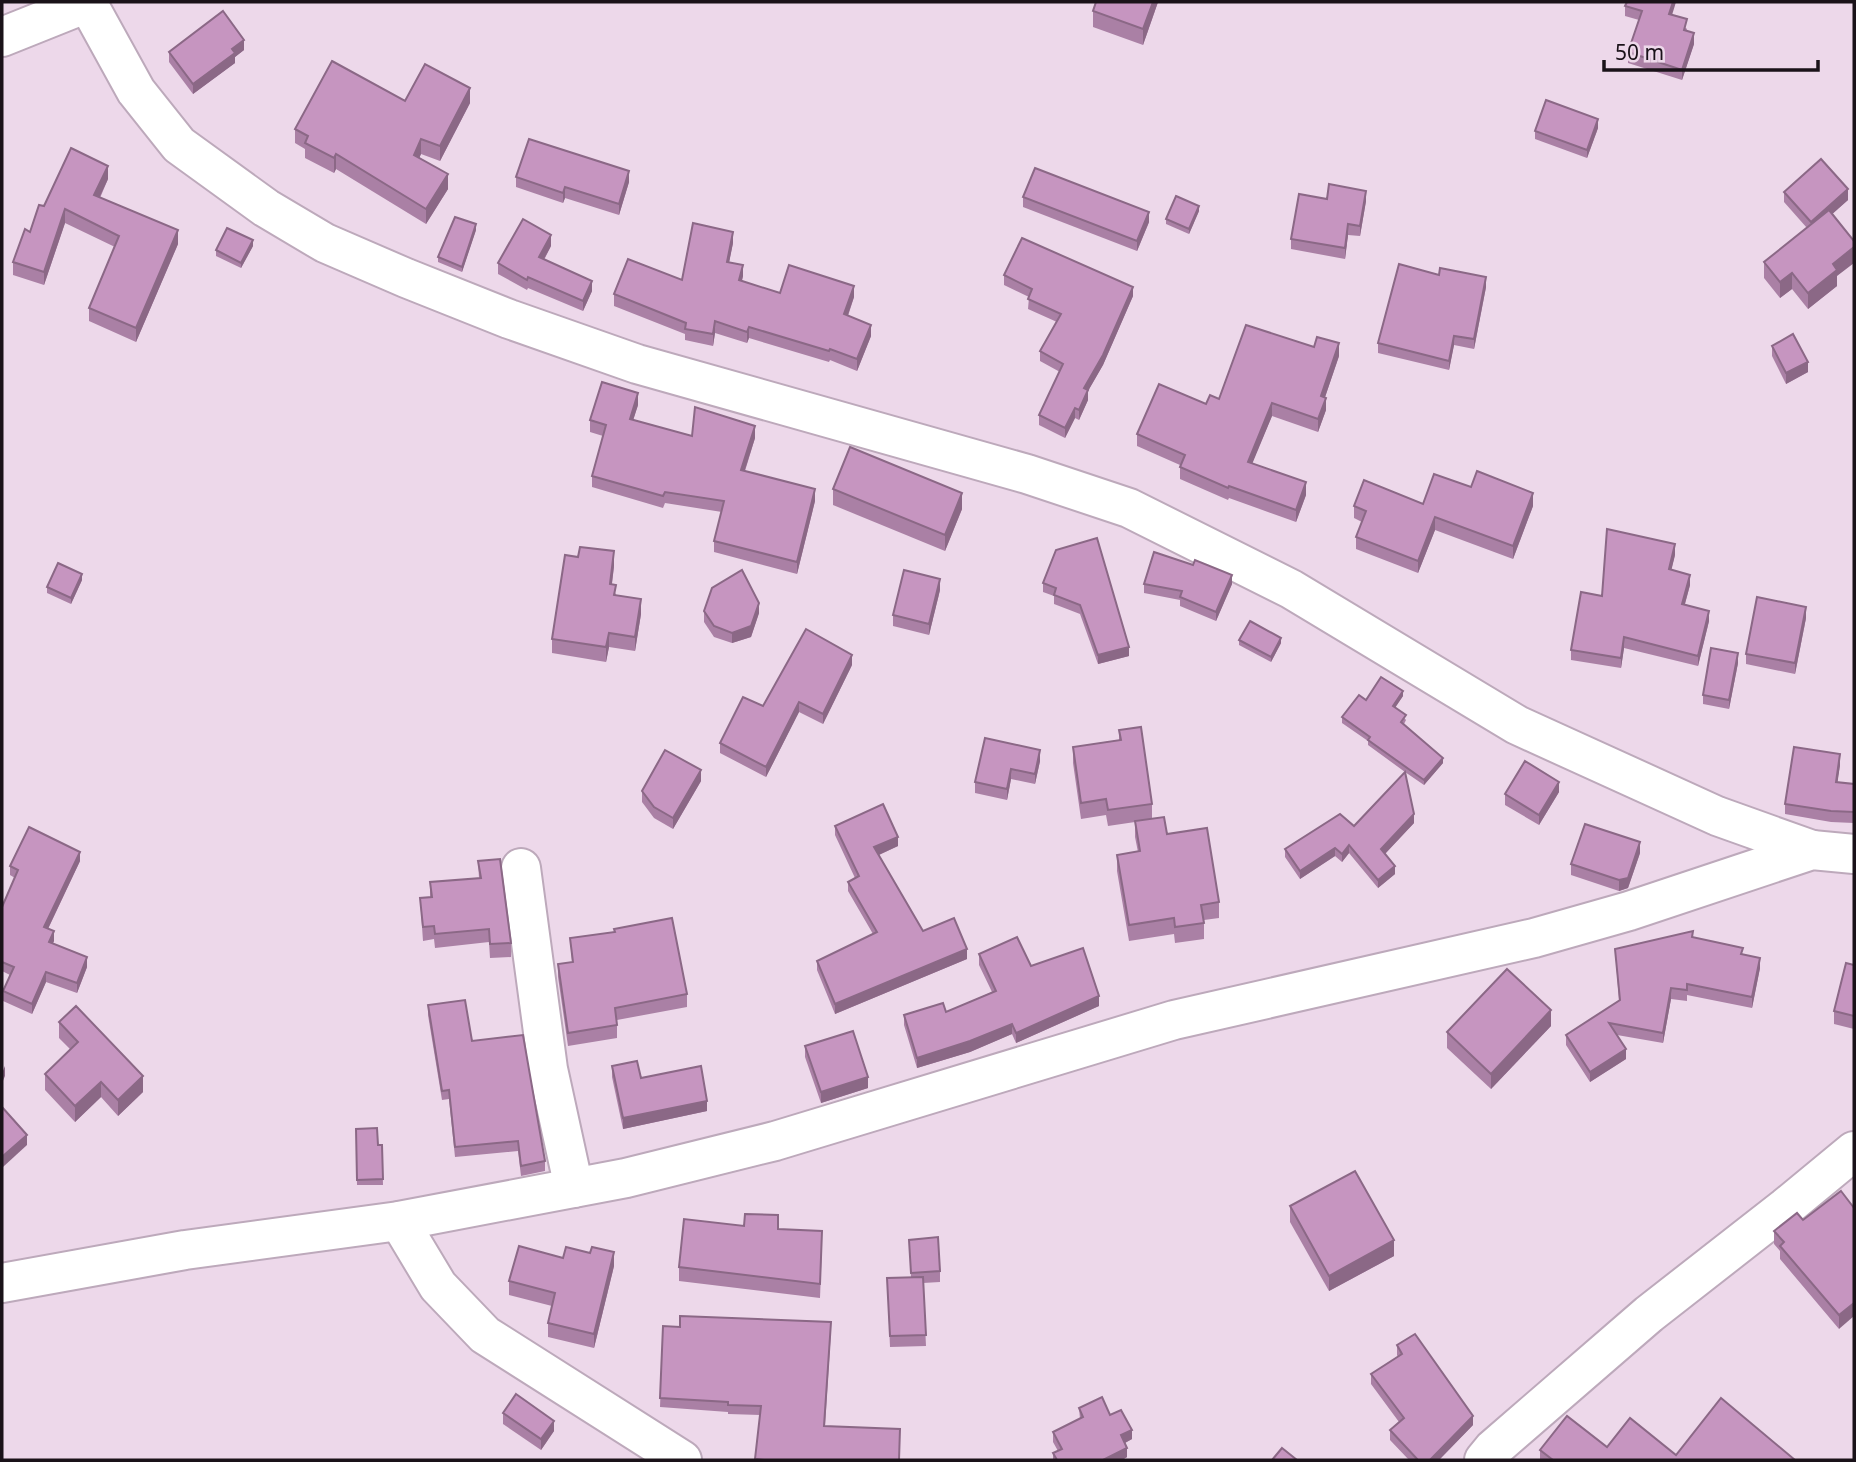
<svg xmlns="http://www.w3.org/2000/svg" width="1856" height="1462" font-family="'Noto Sans',sans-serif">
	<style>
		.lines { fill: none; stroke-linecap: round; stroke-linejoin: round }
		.minor-casing { stroke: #bda9bb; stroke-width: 42 }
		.minor { stroke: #fff; stroke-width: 38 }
		.wall { fill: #aa80a5 }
		.shaded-wall { fill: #8b6886 }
		.building { fill: #c695c0; stroke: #8b6886; stroke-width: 2 }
	</style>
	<rect width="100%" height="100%" fill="#edd8ea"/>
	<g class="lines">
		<g class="minor-casing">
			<g id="minor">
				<path d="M87,2L136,91L179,145L266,208L325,243L406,278L509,319L637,364L1027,474L1129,508L1291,589L1517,725L1717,816L1812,850"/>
				<path d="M2,37L87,3"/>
				<path d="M521,868L548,1069L574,1188"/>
				<path d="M399,1221L438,1286L485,1335L682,1460"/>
				<path d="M2,1283L185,1250L399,1221L626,1178L775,1141L1174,1020L1534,938L1629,911L1812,850L1854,854"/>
				<path d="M1484,1460L1493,1449L1649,1314L1786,1207L1854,1151"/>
			</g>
		</g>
		<use href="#minor" class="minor"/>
	</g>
	<g class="wall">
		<path d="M1158,2L1143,45L1093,27V11Z"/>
		<path d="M1625,6L1672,15L1687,29L1686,31L1694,44L1682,80L1628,63V52L1639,20L1625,16Z"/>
		<path d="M244,50L235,57V63L193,94L169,62V52Z"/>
		<path d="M405,101L470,103L440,161L421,154L419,158L448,189L426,224L336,169L334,173L305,158V149L295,143V129Z"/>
		<path d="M1598,128L1587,158L1535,139V131Z"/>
		<path d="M516,177L629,182L619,215L565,198L563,203L516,187Z"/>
		<path d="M108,179L100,198L178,244L136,342L89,321V308L115,247L65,223L44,285L13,275V262L44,206Z"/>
		<path d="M1784,192L1848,200L1832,214L1837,286L1808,309L1792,289L1780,298L1764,278V262L1807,228L1784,202Z"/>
		<path d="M1023,197L1149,222L1137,251L1023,207Z"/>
		<path d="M1327,199L1366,201L1360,236L1348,235L1345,259L1291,249V239Z"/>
		<path d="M1199,211L1189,234L1166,224V219Z"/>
		<path d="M476,230L462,272L438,262V257Z"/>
		<path d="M733,243L729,262L743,276L742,281L780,293L854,297L848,316L871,336L857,371L830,360L829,362L749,338L747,343L715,333L713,346L685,340V334L614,306V294L682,280Z"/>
		<path d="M253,246L241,268L216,256V250Z"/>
		<path d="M551,246L544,260L592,291L583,311L528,288L527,290L498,274V263Z"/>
		<path d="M1004,275L1133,296L1103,365L1088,391V400L1079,420L1075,418L1065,438L1039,425V415L1060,372L1040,361V351L1057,322L1028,309L1029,297L1004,285Z"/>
		<path d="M1486,287L1474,349L1454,345L1449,370L1378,353V343Z"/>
		<path d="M1772,346L1808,372L1786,384L1772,356Z"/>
		<path d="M1339,356L1325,397L1326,410L1318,432L1272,416L1252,463L1306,495L1296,522L1229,498L1228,500L1180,479V465L1137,446V434L1219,399Z"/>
		<path d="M638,405L633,420L692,436L755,438L745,471L815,501L797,574L714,552V541L722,512L665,503L663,508L592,487V476L603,436L590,432V420Z"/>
		<path d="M1471,487L1533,506L1513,559L1435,530L1418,573L1356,549V537L1362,522L1354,518V506L1423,504Z"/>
		<path d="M833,489L962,509L945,551L833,505Z"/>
		<path d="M1056,550L1129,656L1098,664L1080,614L1054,604V596L1043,592V583Z"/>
		<path d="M1675,555L1671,570L1690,585L1685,604L1709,621L1698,666L1624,648L1621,668L1571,660V650L1602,596Z"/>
		<path d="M614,566L612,584L616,595L641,614L635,651L609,647L606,662L552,653V639Z"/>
		<path d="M82,580L71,604L47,593V587Z"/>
		<path d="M1144,584H1232L1216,621L1180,606V600L1144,593Z"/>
		<path d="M940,590L929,635L893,626V615Z"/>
		<path d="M704,611L759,613L751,637L732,643L714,637L704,622Z"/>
		<path d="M1806,618L1795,674L1746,664V654Z"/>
		<path d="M1239,640L1281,643L1271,662L1239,645Z"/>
		<path d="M1738,663L1729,709L1703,704V695Z"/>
		<path d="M852,665L823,724L799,712L766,777L720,753V743L763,706Z"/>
		<path d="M1403,696L1395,707L1406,720L1404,724L1443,763L1424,785L1405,772L1414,823L1385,854L1395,874L1378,888L1349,853L1342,862L1335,856L1300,879L1285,857V849L1354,826L1405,772L1368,745V741L1342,723V717L1366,700Z"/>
		<path d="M1119,730L1152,804V818L1167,834L1219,902V918L1204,920V939L1175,943L1174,934L1129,941L1117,871V855L1138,852L1135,837V822L1108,826L1106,815L1081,819L1073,763V747L1119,740Z"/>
		<path d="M985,738L1040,761L1035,784L1011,779L1007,800L975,793V782Z"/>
		<path d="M1840,765L1837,783L1854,784V823L1831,822L1785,814V804Z"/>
		<path d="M701,781L673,829L654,818L642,802V791Z"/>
		<path d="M1559,792L1539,825L1505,805V794Z"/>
		<path d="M835,826L898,846L879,855L923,931L967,959L835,1014L817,970V961L873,934L848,891V882L855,878L835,835Z"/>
		<path d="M1640,853L1628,888L1619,891L1571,875V864Z"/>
		<path d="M80,861L48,929L54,941L52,943L87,967L77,993L46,982L32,1014L3,1001V991L10,975L2,971V907L15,878L10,875V866Z"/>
		<path d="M478,861L511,943V957L490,958L489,942L435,948L434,939L423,941L420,898L430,897V882L479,878Z"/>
		<path d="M570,938L687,994V1007L617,1020V1038L568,1046L558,977V964L572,962Z"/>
		<path d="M1693,938L1743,954L1760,968L1752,1008L1687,995V1001L1671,999L1663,1043L1617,1035L1626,1059L1590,1082L1566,1045V1035L1619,1001L1615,949Z"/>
		<path d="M979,954L1031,966L1099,1006L1016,1043L1012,1034L970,1052L917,1068L904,1025V1015L946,1012L992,992L979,965Z"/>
		<path d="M1854,965V1029L1834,1024V1011Z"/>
		<path d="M428,1005L472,1041L545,1161V1171L521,1176L518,1151L455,1157L449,1099L442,1100L428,1015Z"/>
		<path d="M59,1022L143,1092L118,1116L101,1097L75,1122L45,1090V1074L70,1049L59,1038Z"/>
		<path d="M1551,1026L1491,1089L1447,1048V1032Z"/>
		<path d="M805,1046L868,1088L821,1103L805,1057Z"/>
		<path d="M612,1066L641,1078L707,1111L623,1129L612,1077Z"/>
		<path d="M356,1129L378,1145H382L383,1185H357Z"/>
		<path d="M1841,1191L1839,1329L1780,1259V1251L1774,1244V1231L1803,1220Z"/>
		<path d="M1290,1206L1394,1256L1329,1291L1290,1222Z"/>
		<path d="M778,1229L822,1245L820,1298L679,1281V1267Z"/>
		<path d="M909,1240L940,1271V1282L923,1283L926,1346L890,1347L887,1278L911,1277Z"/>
		<path d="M590,1253L614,1266L594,1348L548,1337V1323L552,1306L509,1295V1281L563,1258Z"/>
		<path d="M663,1326L831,1331L825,1426L899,1460H755L760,1415L728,1414V1412L660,1407Z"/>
		<path d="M1397,1345L1473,1425L1439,1460H1409L1390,1440V1430L1399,1422L1371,1384V1374L1398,1357L1397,1355Z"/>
		<path d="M1079,1408L1110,1415L1132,1439L1125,1443L1127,1457L1122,1460H1053V1453L1058,1451L1053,1442V1432L1080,1419Z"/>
		<path d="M503,1413L554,1431L541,1450L503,1424Z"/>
		<path d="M1607,1447L1676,1455L1795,1460H1540V1450Z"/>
	</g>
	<g class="shaded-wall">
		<path d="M1153,2H1158L1143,45V29Z"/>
		<path d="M1673,2H1676L1669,25V14Z"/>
		<path d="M1694,33V44L1682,80V70Z"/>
		<path d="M244,40V50L235,57V63L193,94V84L232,49Z"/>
		<path d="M470,88V103L440,161V146Z"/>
		<path d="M1598,119V128L1587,158V150Z"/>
		<path d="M421,139V154L414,170V155Z"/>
		<path d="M336,154V169L334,173V158Z"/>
		<path d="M108,166V179L94,209V195Z"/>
		<path d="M629,171V182L619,215V204Z"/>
		<path d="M448,174V189L426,224V209Z"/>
		<path d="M565,187V198L563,203V193Z"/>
		<path d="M1848,189V200L1811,233V222Z"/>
		<path d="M1366,191V201L1360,236V226Z"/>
		<path d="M1199,206V211L1189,234V229Z"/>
		<path d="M65,209V223L44,285V272Z"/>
		<path d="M1149,212V222L1137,251V241Z"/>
		<path d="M476,224V230L462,272V267Z"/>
		<path d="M1348,224V235L1345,259V248Z"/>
		<path d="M178,230V244L136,342V328Z"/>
		<path d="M733,232V243L727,273V262Z"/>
		<path d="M551,235V246L539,268V257Z"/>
		<path d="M253,240V246L241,268V263Z"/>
		<path d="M1854,247V263L1837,276V286L1808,309V293L1833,264Z"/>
		<path d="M743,265V276L739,291V280Z"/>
		<path d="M1792,273V289L1780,298V282Z"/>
		<path d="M1486,277V287L1474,349V339Z"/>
		<path d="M592,281V291L583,311V301Z"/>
		<path d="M854,286V297L844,326V314Z"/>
		<path d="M1133,287V296L1103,365L1088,391V400L1079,420V410L1084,388Z"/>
		<path d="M715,321V333L713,346V334Z"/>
		<path d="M871,325V336L857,371V359Z"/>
		<path d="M749,327V338L747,343V332Z"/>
		<path d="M1454,336V345L1449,370V361Z"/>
		<path d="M1339,343V356L1321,409V396Z"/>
		<path d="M1808,362V372L1786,384V373Z"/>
		<path d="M638,393V405L630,430V419Z"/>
		<path d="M1326,398V410L1318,432V419Z"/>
		<path d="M1272,403V416L1248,474V462Z"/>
		<path d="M1075,408V418L1065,438V428Z"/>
		<path d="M755,426V438L741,482V470Z"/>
		<path d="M1306,482V495L1296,522V510Z"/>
		<path d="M815,489V501L797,574V562Z"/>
		<path d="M962,493V509L945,551V535Z"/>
		<path d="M1533,493V506L1513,559V546Z"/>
		<path d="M1435,517V530L1418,573V561Z"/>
		<path d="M1675,544V555L1669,580V569Z"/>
		<path d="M614,551V566L610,598V584Z"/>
		<path d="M82,574V580L71,604V598Z"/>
		<path d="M1232,575V584L1216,621V612Z"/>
		<path d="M1690,575V585L1682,614V604Z"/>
		<path d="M940,579V590L929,635V624Z"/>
		<path d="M641,599V614L635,651V637Z"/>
		<path d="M759,603V613L751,637L732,643V633Z"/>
		<path d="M1806,607V618L1795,674V663Z"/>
		<path d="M1709,611V621L1698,666V656Z"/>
		<path d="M609,633V647L606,662V647Z"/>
		<path d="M1624,637V648L1621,668V658Z"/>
		<path d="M1281,638V643L1271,662V657Z"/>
		<path d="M1129,647V656L1098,664V655Z"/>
		<path d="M1738,653V663L1729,709V700Z"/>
		<path d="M852,655V665L823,724V714Z"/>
		<path d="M1403,691V696L1393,711V706Z"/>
		<path d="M799,702V712L766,777V767Z"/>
		<path d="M1040,750V761L1035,784V774Z"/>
		<path d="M1840,754V765L1836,793V782Z"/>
		<path d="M1443,758V763L1424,785V780Z"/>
		<path d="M1011,769V779L1007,800V789Z"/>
		<path d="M701,770V781L673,829V818Z"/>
		<path d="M1559,782V792L1539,825V815Z"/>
		<path d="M1414,814V823L1381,858V849Z"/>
		<path d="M898,837V846L874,857V847Z"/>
		<path d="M1640,842V853L1628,888L1619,891V880Z"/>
		<path d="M1349,845V853L1342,862V854Z"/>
		<path d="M1335,848V856L1300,879V871Z"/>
		<path d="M80,852V861L44,937V927Z"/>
		<path d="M1395,866V874L1378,888V880Z"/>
		<path d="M54,931V941L49,952V942Z"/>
		<path d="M967,949V959L835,1014V1004Z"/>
		<path d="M87,957V967L77,993V983Z"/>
		<path d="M1760,958V968L1752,1008V997Z"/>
		<path d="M46,972V982L32,1014V1004Z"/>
		<path d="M1671,988V999L1663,1043V1033Z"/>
		<path d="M1099,996V1006L1016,1043V1033Z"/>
		<path d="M1551,1010V1026L1491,1089V1074Z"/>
		<path d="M1012,1024V1034L970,1052L917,1068V1058Z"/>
		<path d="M1626,1049V1059L1590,1082V1072Z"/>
		<path d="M5,1066V1076L2,1083V1073Z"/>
		<path d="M143,1076V1092L118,1116V1100Z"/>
		<path d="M868,1077V1088L821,1103V1092Z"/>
		<path d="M101,1082V1097L75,1122V1106Z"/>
		<path d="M707,1101V1111L623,1129V1118Z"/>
		<path d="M27,1135V1145L3,1167V1156Z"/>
		<path d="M1394,1240V1256L1329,1291V1276Z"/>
		<path d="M614,1252V1266L594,1348V1334Z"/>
		<path d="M1854,1303V1316L1839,1329V1315Z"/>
		<path d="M1473,1416V1425L1439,1460H1430Z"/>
		<path d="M554,1421V1431L541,1450V1439Z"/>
		<path d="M1132,1430V1439L1121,1445V1435Z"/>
		<path d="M1127,1448V1457L1122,1460H1103Z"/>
	</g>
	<g class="building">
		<path d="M1096,2H1153L1143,29L1093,11Z"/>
		<path d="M1627,2H1673L1669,14L1687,19L1684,30L1694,33L1682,70L1628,52L1642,11L1625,6Z"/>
		<path d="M223,11L244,40L232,49L235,53L193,84L169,52Z"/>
		<path d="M332,61L405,101L425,64L470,88L440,146L421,139L414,155L448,174L426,209L336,154L334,158L305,143L308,136L295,129Z"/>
		<path d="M1546,100L1598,119L1587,150L1535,131Z"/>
		<path d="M529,139L629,171L619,204L565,187L563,193L516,177Z"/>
		<path d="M71,148L108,166L94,195L178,230L136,328L89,308L119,236L65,209L44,272L13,262L25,229L30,232L39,205L44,206Z"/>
		<path d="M1821,159L1848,189L1811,222L1784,192Z"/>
		<path d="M1035,168L1149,212L1137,241L1023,197Z"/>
		<path d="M1329,184L1366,191L1360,226L1348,224L1345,248L1291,239L1299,194L1327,199Z"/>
		<path d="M1176,196L1199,206L1189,229L1166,219Z"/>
		<path d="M1829,210L1854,241V247L1833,264L1837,270L1808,293L1792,273L1780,282L1764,262Z"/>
		<path d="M455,217L476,224L462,267L438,257Z"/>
		<path d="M523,219L551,235L539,257L592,281L583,301L528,277L527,280L498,263Z"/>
		<path d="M693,223L733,232L727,262L743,265L739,280L780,293L789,265L854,286L844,314L871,325L857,359L830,349L829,351L749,327L747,332L715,321L713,334L685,329L686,323L614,294L628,259L682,280Z"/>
		<path d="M227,228L253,240L241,263L216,250Z"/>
		<path d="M1022,238L1133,287L1103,355L1084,388L1088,390L1079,410L1075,408L1065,428L1039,415L1063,364L1040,351L1061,314L1028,299L1032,289L1004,275Z"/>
		<path d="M1399,264L1439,275L1440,268L1486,277L1474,339L1454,336L1449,361L1378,343Z"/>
		<path d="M1246,325L1314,347L1317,337L1339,343L1321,396L1326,398L1318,419L1272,403L1248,462L1306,482L1296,510L1229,486L1228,488L1180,467L1185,455L1137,434L1159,384L1206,404L1210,395L1219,399Z"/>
		<path d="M1793,334L1808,362L1786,373L1772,346Z"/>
		<path d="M602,382L638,393L630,419L692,436L695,407L755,426L741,470L815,489L797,562L714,541L724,501L665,492L663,496L592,476L606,425L590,420Z"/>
		<path d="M850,447L962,493L945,535L833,489Z"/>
		<path d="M1477,471L1533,493L1513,546L1435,517L1418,561L1356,537L1366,511L1354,506L1364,480L1423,504L1434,474L1471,487Z"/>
		<path d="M1607,529L1675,544L1669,569L1690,575L1682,604L1709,611L1698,656L1624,637L1621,658L1571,650L1581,592L1602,596Z"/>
		<path d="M1097,538L1129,647L1098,655L1080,605L1054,595L1056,588L1043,583L1056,550Z"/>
		<path d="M580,547L614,551L610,584L616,585L614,595L641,599L635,637L609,633L606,647L552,639L565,555L578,557Z"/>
		<path d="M1154,552L1193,565L1195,560L1232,575L1216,612L1180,597L1182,591L1144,584Z"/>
		<path d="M58,563L82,574L71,598L47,587Z"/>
		<path d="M742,570L759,603L751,626L732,633L714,626L704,611L712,588Z"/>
		<path d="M904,570L940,579L929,624L893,615Z"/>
		<path d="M1757,597L1806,607L1795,663L1746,654Z"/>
		<path d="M1250,621L1281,638L1271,657L1239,640Z"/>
		<path d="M806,629L852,655L823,714L799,702L766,767L720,743L743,697L763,706Z"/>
		<path d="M1711,648L1738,653L1729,700L1703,695Z"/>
		<path d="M1381,677L1403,691L1393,706L1406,715L1401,722L1443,758L1424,780L1368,740L1370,737L1342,717L1359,695L1366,700Z"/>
		<path d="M1141,727L1152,804L1108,810L1106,799L1081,803L1073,747L1121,740L1119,730Z"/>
		<path d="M985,738L1040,750L1035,774L1011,769L1007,789L975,782Z"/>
		<path d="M1794,747L1840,754L1836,782L1854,784V812L1831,811L1785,804Z"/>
		<path d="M665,750L701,770L673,818L654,807L642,791Z"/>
		<path d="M1525,761L1559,782L1539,815L1505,794Z"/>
		<path d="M1405,772L1414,814L1381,849L1395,866L1378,880L1349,845L1342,854L1335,848L1300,871L1285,849L1340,814L1354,826Z"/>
		<path d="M883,804L898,837L874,847L923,931L954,918L967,949L835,1004L817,961L877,932L848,882L859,876L835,826Z"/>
		<path d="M1164,817L1167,834L1207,828L1219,902L1201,905L1204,923L1175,927L1174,918L1129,925L1117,855L1140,851L1135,821Z"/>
		<path d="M1585,824L1640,842L1628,878L1619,880L1571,864Z"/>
		<path d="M29,827L80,852L44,927L54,931L49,942L87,957L77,983L46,972L32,1004L3,991L14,967L2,962V907L18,870L10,866Z"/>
		<path d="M500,859L511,943L490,944L489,929L435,934L434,926L423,927L420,898L432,897L430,882L481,878L478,861Z"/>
		<path d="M672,918L687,994L615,1008L617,1025L568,1033L558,964L573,962L570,938L615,932L614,929Z"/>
		<path d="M1693,931L1692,937L1743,948L1741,954L1760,958L1752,997L1687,984V990L1671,988L1663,1033L1609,1023L1626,1049L1590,1072L1566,1035L1620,1000L1615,949Z"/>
		<path d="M1017,937L1031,966L1083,948L1099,996L1016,1033L1012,1024L970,1041L917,1058L904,1015L943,1003L946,1012L996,991L979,954Z"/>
		<path d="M1846,963L1854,965V1016L1834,1011Z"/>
		<path d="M1507,969L1551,1010L1491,1074L1447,1032Z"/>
		<path d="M465,1000L472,1041L523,1035L545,1161L521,1166L518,1141L455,1147L449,1090L442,1091L428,1005Z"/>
		<path d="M76,1006L143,1076L118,1100L101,1082L75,1106L45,1074L78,1042L59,1022Z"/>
		<path d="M853,1031L868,1077L821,1092L805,1046Z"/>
		<path d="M637,1061L641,1078L701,1066L707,1101L623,1118L612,1066Z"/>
		<path d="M2,1107L27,1135L3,1156L2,1155Z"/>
		<path d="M377,1128L378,1145H382L383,1179L357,1180L356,1129Z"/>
		<path d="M1355,1171L1394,1240L1329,1276L1290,1206Z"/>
		<path d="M1841,1191L1854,1208V1303L1839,1315L1780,1246L1784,1242L1774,1231L1797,1213L1803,1220Z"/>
		<path d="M745,1214L778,1215V1229L822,1231L820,1284L679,1267L684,1219L744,1226Z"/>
		<path d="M938,1237L940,1271L911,1273L909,1240Z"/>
		<path d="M519,1246L563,1258L566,1247L590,1253L592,1247L614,1252L594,1334L548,1323L555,1293L509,1281Z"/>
		<path d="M923,1277L926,1335L890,1336L887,1278Z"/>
		<path d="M680,1316L831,1322L824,1426L900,1429L899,1460H764L755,1459L761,1406L728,1405V1402L660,1398L663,1326L680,1327Z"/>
		<path d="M1415,1334L1473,1416L1430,1460H1418L1390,1430L1404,1418L1371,1374L1402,1354L1397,1345Z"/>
		<path d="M516,1394L554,1421L541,1439L503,1413Z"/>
		<path d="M1102,1397L1110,1415L1121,1410L1132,1430L1121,1435L1127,1448L1103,1460H1057L1053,1453L1062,1449L1053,1432L1083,1417L1079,1408Z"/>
		<path d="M1721,1398L1795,1460H1553L1540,1450L1567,1416L1607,1447L1630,1418L1676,1455Z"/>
		<path d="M1282,1448L1297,1460H1272Z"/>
	</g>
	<rect width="1856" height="1462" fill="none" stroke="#1a1219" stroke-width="7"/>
	<path d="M1604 60v10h214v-10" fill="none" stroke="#1a1219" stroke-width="3.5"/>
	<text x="1615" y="60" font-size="21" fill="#1a1219" stroke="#edd8ea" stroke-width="5" paint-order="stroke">50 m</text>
</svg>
